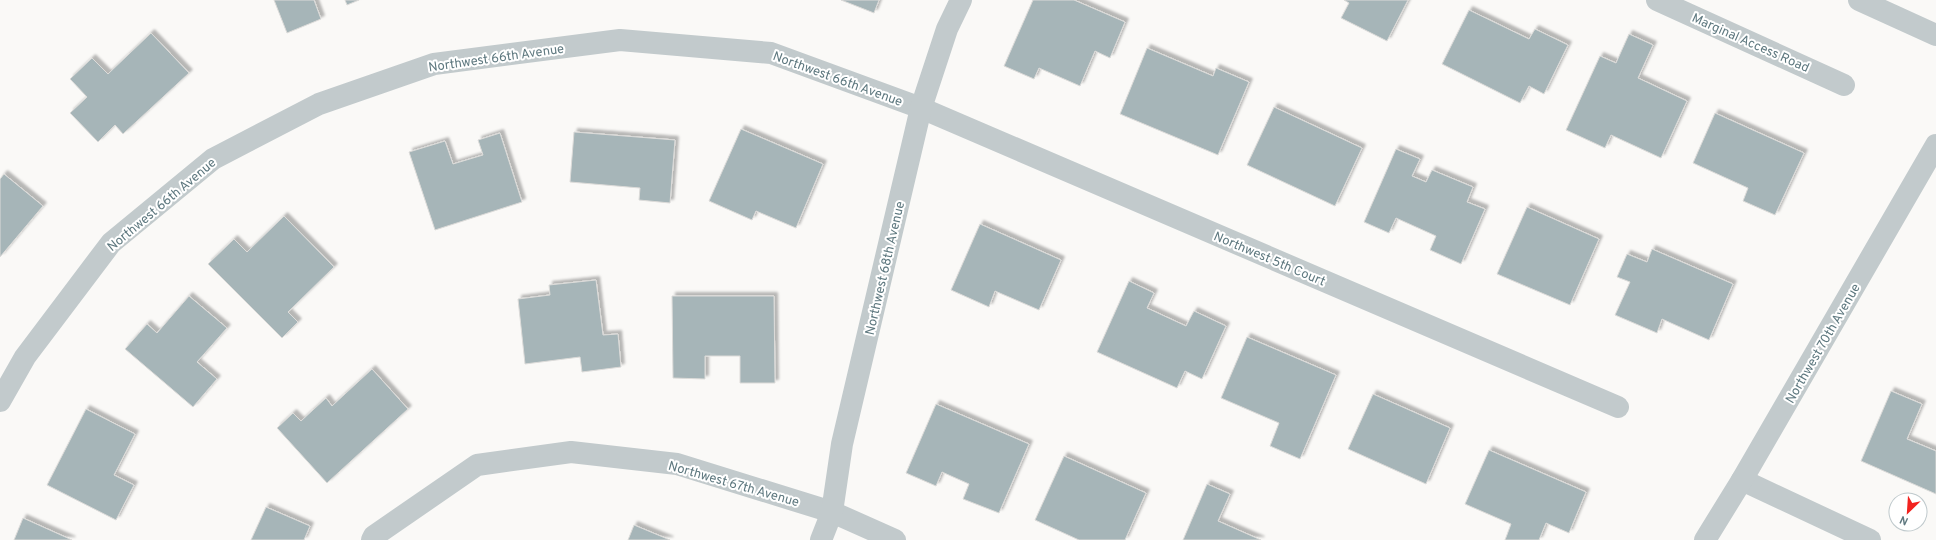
<svg xmlns="http://www.w3.org/2000/svg" width="1936" height="540" font-family="Overpass,sans-serif">
	<style>
		.building { fill: #a6b5b8; stroke: #dcdbd9; filter: url(#shadow) }
		.lines { fill: none; stroke-linecap: round; stroke-linejoin: round }
		.minor { stroke: #c2cacc; stroke-width: 22 }
		.labels { text-anchor: middle; stroke-width: 4; stroke-linejoin: round; paint-order: stroke }
		.street-label { font-size: 13px; fill: #5e787f; stroke: #fff }
	</style>
	<defs>
		<filter id="shadow"><feDropShadow dx="3.5" dy="-3.5" stdDeviation="1" flood-color="#0004"/></filter>
	</defs>
	<rect width="100%" height="100%" fill="#faf9f7"/>
	<g class="building">
		<path d="M274,0H314L321,19L287,33Z"/>
		<path d="M345,0H359L347,5Z"/>
		<path d="M841,0H879L874,13Z"/>
		<path d="M1033,0H1074L1125,22L1110,58L1095,51L1080,86L1039,68L1034,79L1004,66Z"/>
		<path d="M1344,0H1408L1387,41L1341,18L1349,3Z"/>
		<path d="M1469,10L1529,39L1535,29L1568,45L1544,94L1529,86L1520,103L1442,64Z"/>
		<path d="M151,33L189,73L123,134L115,125L98,142L70,113L87,97L70,79L92,58L108,74Z"/>
		<path d="M1629,34L1653,45L1638,78L1687,101L1661,158L1611,135L1605,148L1566,130L1600,56L1616,63Z"/>
		<path d="M1147,48L1213,76L1216,68L1249,82L1218,155L1120,114Z"/>
		<path d="M1274,107L1362,148L1335,206L1247,165Z"/>
		<path d="M1715,113L1804,153L1775,215L1743,201L1748,188L1693,163Z"/>
		<path d="M741,129L823,164L796,228L756,211L752,220L709,201Z"/>
		<path d="M574,132L675,140L670,203L639,200L640,188L570,182Z"/>
		<path d="M500,133L522,202L435,230L409,152L445,141L453,164L483,155L478,140Z"/>
		<path d="M1396,149L1420,159L1412,176L1426,182L1432,170L1473,187L1467,202L1485,209L1461,264L1430,250L1436,236L1396,218L1389,233L1364,222Z"/>
		<path d="M4,174L43,206L0,257V179Z"/>
		<path d="M1527,207L1599,239L1570,305L1497,274Z"/>
		<path d="M284,216L334,267L288,312L298,322L282,338L208,264L234,239L247,252Z"/>
		<path d="M980,224L1061,260L1039,310L995,291L989,307L951,290Z"/>
		<path d="M1652,249L1733,284L1709,340L1662,319L1657,333L1615,315L1630,282L1617,277L1627,254L1647,262Z"/>
		<path d="M596,280L603,335L618,334L621,367L582,372L580,357L525,364L518,299L550,295L549,285Z"/>
		<path d="M1129,281L1154,293L1147,308L1186,326L1194,311L1226,326L1202,379L1185,371L1177,388L1097,352Z"/>
		<path d="M189,296L227,328L197,362L217,379L193,407L125,349L147,324L157,333Z"/>
		<path d="M672,296H774L775,383H740V356H705V379L673,378Z"/>
		<path d="M1247,337L1336,375L1300,459L1270,446L1279,423L1221,398Z"/>
		<path d="M372,369L408,409L327,483L277,428L293,413L301,421L326,398L332,406Z"/>
		<path d="M1891,391L1922,404L1907,439L1936,451V494L1861,461Z"/>
		<path d="M1373,394L1450,428L1426,484L1348,449Z"/>
		<path d="M936,404L1029,444L999,513L963,499L969,484L942,472L936,486L906,473Z"/>
		<path d="M86,409L135,434L114,475L134,485L116,520L47,485Z"/>
		<path d="M1489,450L1586,492L1569,533L1546,523L1539,540H1505L1511,524L1465,504Z"/>
		<path d="M1064,456L1146,493L1125,540H1079L1035,520Z"/>
		<path d="M1207,484L1230,494L1218,521L1261,540H1183Z"/>
		<path d="M266,507L310,526L304,540H251Z"/>
		<path d="M23,518L72,540H14Z"/>
		<path d="M634,525L670,540H628Z"/>
	</g>
	<g class="lines">
		<g class="minor">
			<path d="M1657,0L1844,85"/>
			<path d="M1859,0L1936,35"/>
			<path d="M0,401L25,357L111,243L213,159L319,104L434,64L620,40L771,53L921,108L1618,407"/>
			<path d="M1742,480L1870,540"/>
			<path d="M372,540L374,536L477,465L571,452L677,464L832,512L895,540"/>
			<path d="M821,540L832,512L842,444L921,108L947,29L961,0"/>
			<path d="M1705,540L1742,480L1936,145"/>
		</g>
	</g>
	<g class="labels">
		<g class="street-label">
			<text transform="translate(1751 42) rotate(24)" y="5">Marginal Access Road</text>
			<text transform="translate(496 57) rotate(-8)" y="5">Northwest 66th Avenue</text>
			<text transform="translate(838 78) rotate(20)" y="5">Northwest 66th Avenue</text>
			<text transform="translate(161 204) rotate(-40)" y="5">Northwest 66th Avenue</text>
			<text transform="translate(1270 258) rotate(23)" y="5">Northwest 5th Court</text>
			<text transform="translate(884 268) rotate(-77)" y="5">Northwest 68th Avenue</text>
			<text transform="translate(1822 343) rotate(-60)" y="5">Northwest 70th Avenue</text>
			<text transform="translate(734 483) rotate(16)" y="5">Northwest 67th Avenue</text>
		</g>
	</g>
	<g transform="translate(1908 512) rotate(205)"><circle r="19" fill="#ffffff" stroke="#bfc9cc"/>
	<path d="M0-3L7 15L0 10L-7 15Z" fill="#f2231f"/>
	<text y="-6" font-size="11" font-weight="bold" text-anchor="middle" fill="#5e787f">N</text>
	</g>
</svg>
